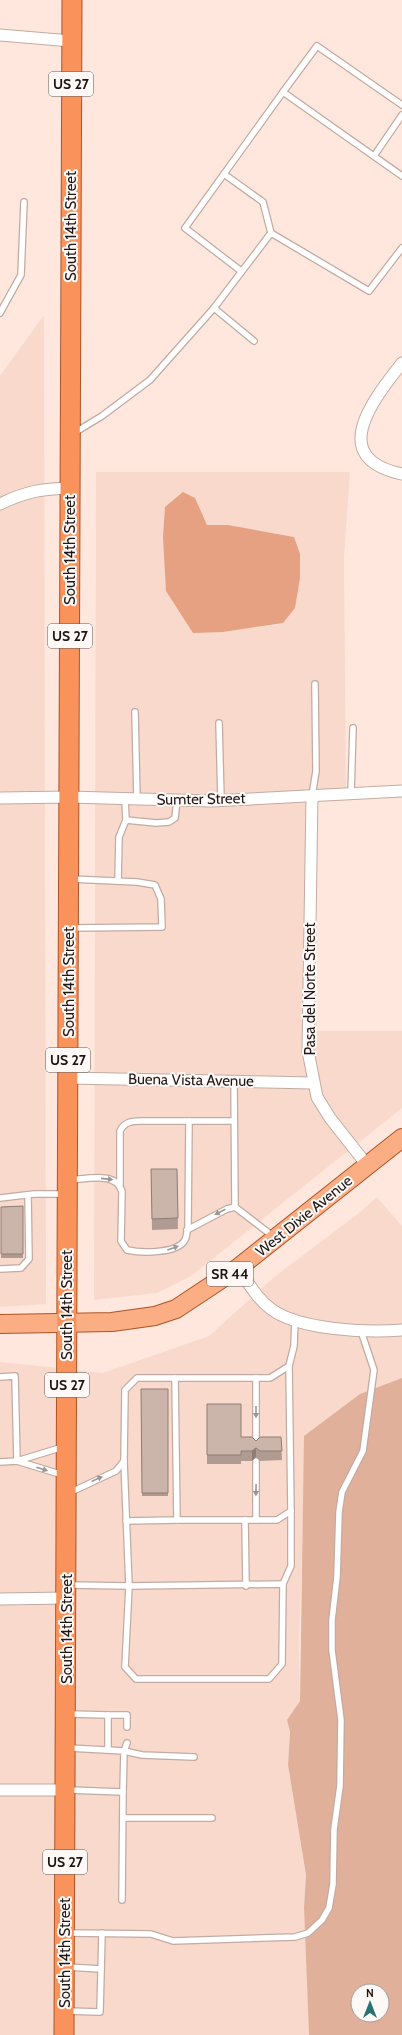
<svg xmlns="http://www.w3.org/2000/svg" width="402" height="2035" font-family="Cabin,sans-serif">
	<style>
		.built { fill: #f9d9cc; fill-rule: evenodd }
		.green { fill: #e1b09a; fill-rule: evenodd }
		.water { fill: #e6a183 }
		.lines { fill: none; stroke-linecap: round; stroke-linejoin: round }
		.service-casing { stroke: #c2aba2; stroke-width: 8 }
		.minor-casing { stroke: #c2aba2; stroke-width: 13 }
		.primary-casing { stroke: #ac5528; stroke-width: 20 }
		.trunk-casing { stroke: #ac5528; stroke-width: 21 }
		.service { stroke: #fff; stroke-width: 5.5 }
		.minor { stroke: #fff; stroke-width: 11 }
		.primary { stroke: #fbad84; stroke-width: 18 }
		.trunk { stroke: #fa925b; stroke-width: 19 }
		.wall { fill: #af9b92 }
		.shaded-wall { fill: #8e7e77 }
		.building { fill: #cbb4aa; stroke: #8e7e77 }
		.oneway { fill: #9a9795 }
		.labels { text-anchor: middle; stroke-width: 4; stroke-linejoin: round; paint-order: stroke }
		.shield { fill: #fef9f7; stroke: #625b58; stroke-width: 1 }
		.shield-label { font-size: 14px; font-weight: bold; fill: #1f1714 }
		.street-label { font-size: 15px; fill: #1f1714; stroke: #fef9f7 }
	</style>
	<rect width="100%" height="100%" fill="#ffe7dd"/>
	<g class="built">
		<path d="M44,315L46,1304L0,1307V376Z"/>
		<path d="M96,472H350L344,558L346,792H312L317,1031H402V1108L191,1276L157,1293L94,1300ZM201,513L207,525H228L294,537L283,623L223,632Z"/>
		<path d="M377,1197L402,1226V1378L360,1394L304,1490L299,1650L300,1701L287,1720L290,1732L288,1765L306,1875L304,1908L309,2035H71L74,1370L103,1373L209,1336L273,1278L359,1213Z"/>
		<path d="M0,1362L60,1368L57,2035H0Z"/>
	</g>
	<path class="green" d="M402,1378V2035H309L304,1908L306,1875L288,1765L290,1732L287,1720L300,1701L304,1436L360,1394ZM358,1991H382V2015H358Z"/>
	<path class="water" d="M183,492L195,498L207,525H228L294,537L300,554V578L295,608L283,623L223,632L193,633L166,591L163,537L165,507Z"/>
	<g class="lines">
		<g class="service-casing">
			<g id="service">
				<path d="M283,92L317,46L402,105"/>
				<path d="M374,156L402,115"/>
				<path d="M224,174L263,202L271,233"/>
				<path d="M241,271L185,228L283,92L402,176"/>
				<path d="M214,308L271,233L369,291L402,248"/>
				<path d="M0,313L21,275L24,202"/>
				<path d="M74,433L102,416L150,380L214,308L254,341"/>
				<path d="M135,712L137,800"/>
				<path d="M219,723L221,800"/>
				<path d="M351,794L353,728"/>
				<path d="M312,796L316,771L315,684"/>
				<path d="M126,820L156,823L169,822L175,818L177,800"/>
				<path d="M118,881L119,837L126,820L125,800"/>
				<path d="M71,928L162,927L161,899L155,885L137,882L71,879"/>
				<path d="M234,1081L235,1207"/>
				<path d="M70,1180C87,1179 117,1171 122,1192L121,1241L127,1250C141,1253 177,1254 185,1240C187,1236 187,1231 188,1227L189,1121"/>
				<path d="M120,1184V1131C124,1122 132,1121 141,1121H234"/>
				<path d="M0,1198L34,1194H65"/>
				<path d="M187,1230L227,1209L235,1207L274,1237"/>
				<path d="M0,1269L21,1268L29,1259L28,1195"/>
				<path d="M0,1377L15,1376L17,1461"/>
				<path d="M256,1378V1446"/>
				<path d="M17,1461L63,1475"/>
				<path d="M0,1462L17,1461L63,1447"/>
				<path d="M69,1493L116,1471L124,1461"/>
				<path d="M177,1520H277L291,1511L289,1366"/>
				<path d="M245,1520L246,1586"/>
				<path d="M256,1520V1461"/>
				<path d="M126,1521L177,1520L175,1378"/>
				<path d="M283,1584L291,1566V1511"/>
				<path d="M69,1585L129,1586L125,1667L136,1679H269L282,1664L283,1584L129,1586L124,1461L125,1390L137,1378H270L289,1366L294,1346L295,1319"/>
				<path d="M69,1714L108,1715V1749"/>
				<path d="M108,1715H127V1727"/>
				<path d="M127,1743L124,1751L142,1755L194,1757"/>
				<path d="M69,1748L124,1751L123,1792"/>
				<path d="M68,1790L123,1792L122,1900"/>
				<path d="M123,1818H212"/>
				<path d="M67,1933L151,1934L173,1941L295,1937L308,1933L322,1920L329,1908L333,1884L334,1829L340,1786L341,1720L332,1650V1620L337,1577L339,1512L342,1492L363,1451L374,1370L361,1331"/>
				<path d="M67,1967L101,1969"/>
				<path d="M67,2011L100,2012L102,1933"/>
			</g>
		</g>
		<g class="minor-casing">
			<g id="minor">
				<path d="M0,35L71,41"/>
				<path d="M402,363C372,401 327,458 402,474"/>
				<path d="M0,504C27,491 41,489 71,488"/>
				<path d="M312,796L308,1051L317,1097L330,1118L367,1165"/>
				<path d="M0,798L69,797L212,801L402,791"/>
				<path d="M68,1078L313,1083"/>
				<path d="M238,1268C248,1282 257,1299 271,1309C299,1330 368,1333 402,1330"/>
				<path d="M0,1599L67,1598"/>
				<path d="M0,1790H65"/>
			</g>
		</g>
		<g class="primary-casing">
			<path id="primary" d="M0,1324L112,1322L155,1316L176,1309L238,1268L402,1138"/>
		</g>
		<g class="trunk-casing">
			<path id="trunk" d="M64,2035L72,0"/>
		</g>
		<use href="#service" class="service"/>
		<use href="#minor" class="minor"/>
		<use href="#primary" class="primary"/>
		<use href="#trunk" class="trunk"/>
	</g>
	<g class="wall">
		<path d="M151,1169H177L178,1229L152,1230Z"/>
		<path d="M23,1206V1258H1V1207Z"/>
		<path d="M141,1389H168V1496H142Z"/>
		<path d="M207,1404L241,1437L256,1441L281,1437L282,1460L260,1461L256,1457L252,1461H241V1464H207Z"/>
	</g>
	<path class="shaded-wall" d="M256,1448V1457L252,1461V1451Z"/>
	<g class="building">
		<path d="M151,1169H177L178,1218L152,1219Z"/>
		<path d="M23,1206V1254H1V1207Z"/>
		<path d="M141,1389H168V1493H142Z"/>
		<path d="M207,1404H241V1437H252L256,1441L260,1437H281L282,1451H260L256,1448L252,1451H241V1455H207Z"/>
	</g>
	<defs><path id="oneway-solid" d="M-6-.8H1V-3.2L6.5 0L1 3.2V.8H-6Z"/></defs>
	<g class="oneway">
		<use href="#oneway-solid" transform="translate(107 1179) rotate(6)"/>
		<use href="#oneway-solid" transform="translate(220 1212) rotate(153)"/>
		<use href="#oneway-solid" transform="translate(173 1248) rotate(-20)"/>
		<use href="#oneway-solid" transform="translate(256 1412) rotate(90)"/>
		<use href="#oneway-solid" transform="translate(42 1469) rotate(18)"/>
		<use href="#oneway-solid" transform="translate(97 1479) rotate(-25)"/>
		<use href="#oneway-solid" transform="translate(256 1490) rotate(91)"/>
	</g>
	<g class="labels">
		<g class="shield">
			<rect x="49" y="72" width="44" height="24" rx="3"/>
			<rect x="48" y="624" width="44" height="24" rx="3"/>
			<rect x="46" y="1048" width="44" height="24" rx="3"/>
			<rect x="207" y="1262" width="46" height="24" rx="3"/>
			<rect x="45" y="1373" width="44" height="24" rx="3"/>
			<rect x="43" y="1850" width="44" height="24" rx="3"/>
		</g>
		<g class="shield-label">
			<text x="71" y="89">US 27</text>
			<text x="70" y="641">US 27</text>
			<text x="68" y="1065">US 27</text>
			<text x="230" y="1279">SR 44</text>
			<text x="67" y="1390">US 27</text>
			<text x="65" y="1867">US 27</text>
		</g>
		<g class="street-label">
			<text transform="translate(71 226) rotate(-90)" y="5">South 14th Street</text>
			<text transform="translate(70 550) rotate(-90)" y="5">South 14th Street</text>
			<text transform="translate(201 799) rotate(-1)" y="5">Sumter Street</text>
			<text transform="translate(69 982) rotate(-90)" y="5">South 14th Street</text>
			<text transform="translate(310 989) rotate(-90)" y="5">Pasa del Norte Street</text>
			<text transform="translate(191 1080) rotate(1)" y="5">Buena Vista Avenue</text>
			<text transform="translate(304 1216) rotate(-39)" y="5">West Dixie Avenue</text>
			<text transform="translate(67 1305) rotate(-90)" y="5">South 14th Street</text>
			<text transform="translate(67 1629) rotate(-90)" y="5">South 14th Street</text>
			<text transform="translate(65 1953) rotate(-90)" y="5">South 14th Street</text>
		</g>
	</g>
	<g transform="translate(370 2003)"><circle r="19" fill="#fef9f7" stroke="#a59f9c"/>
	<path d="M0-3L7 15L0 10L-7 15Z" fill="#277272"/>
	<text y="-6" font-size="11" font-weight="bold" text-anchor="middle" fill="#1f1714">N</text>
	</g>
</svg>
